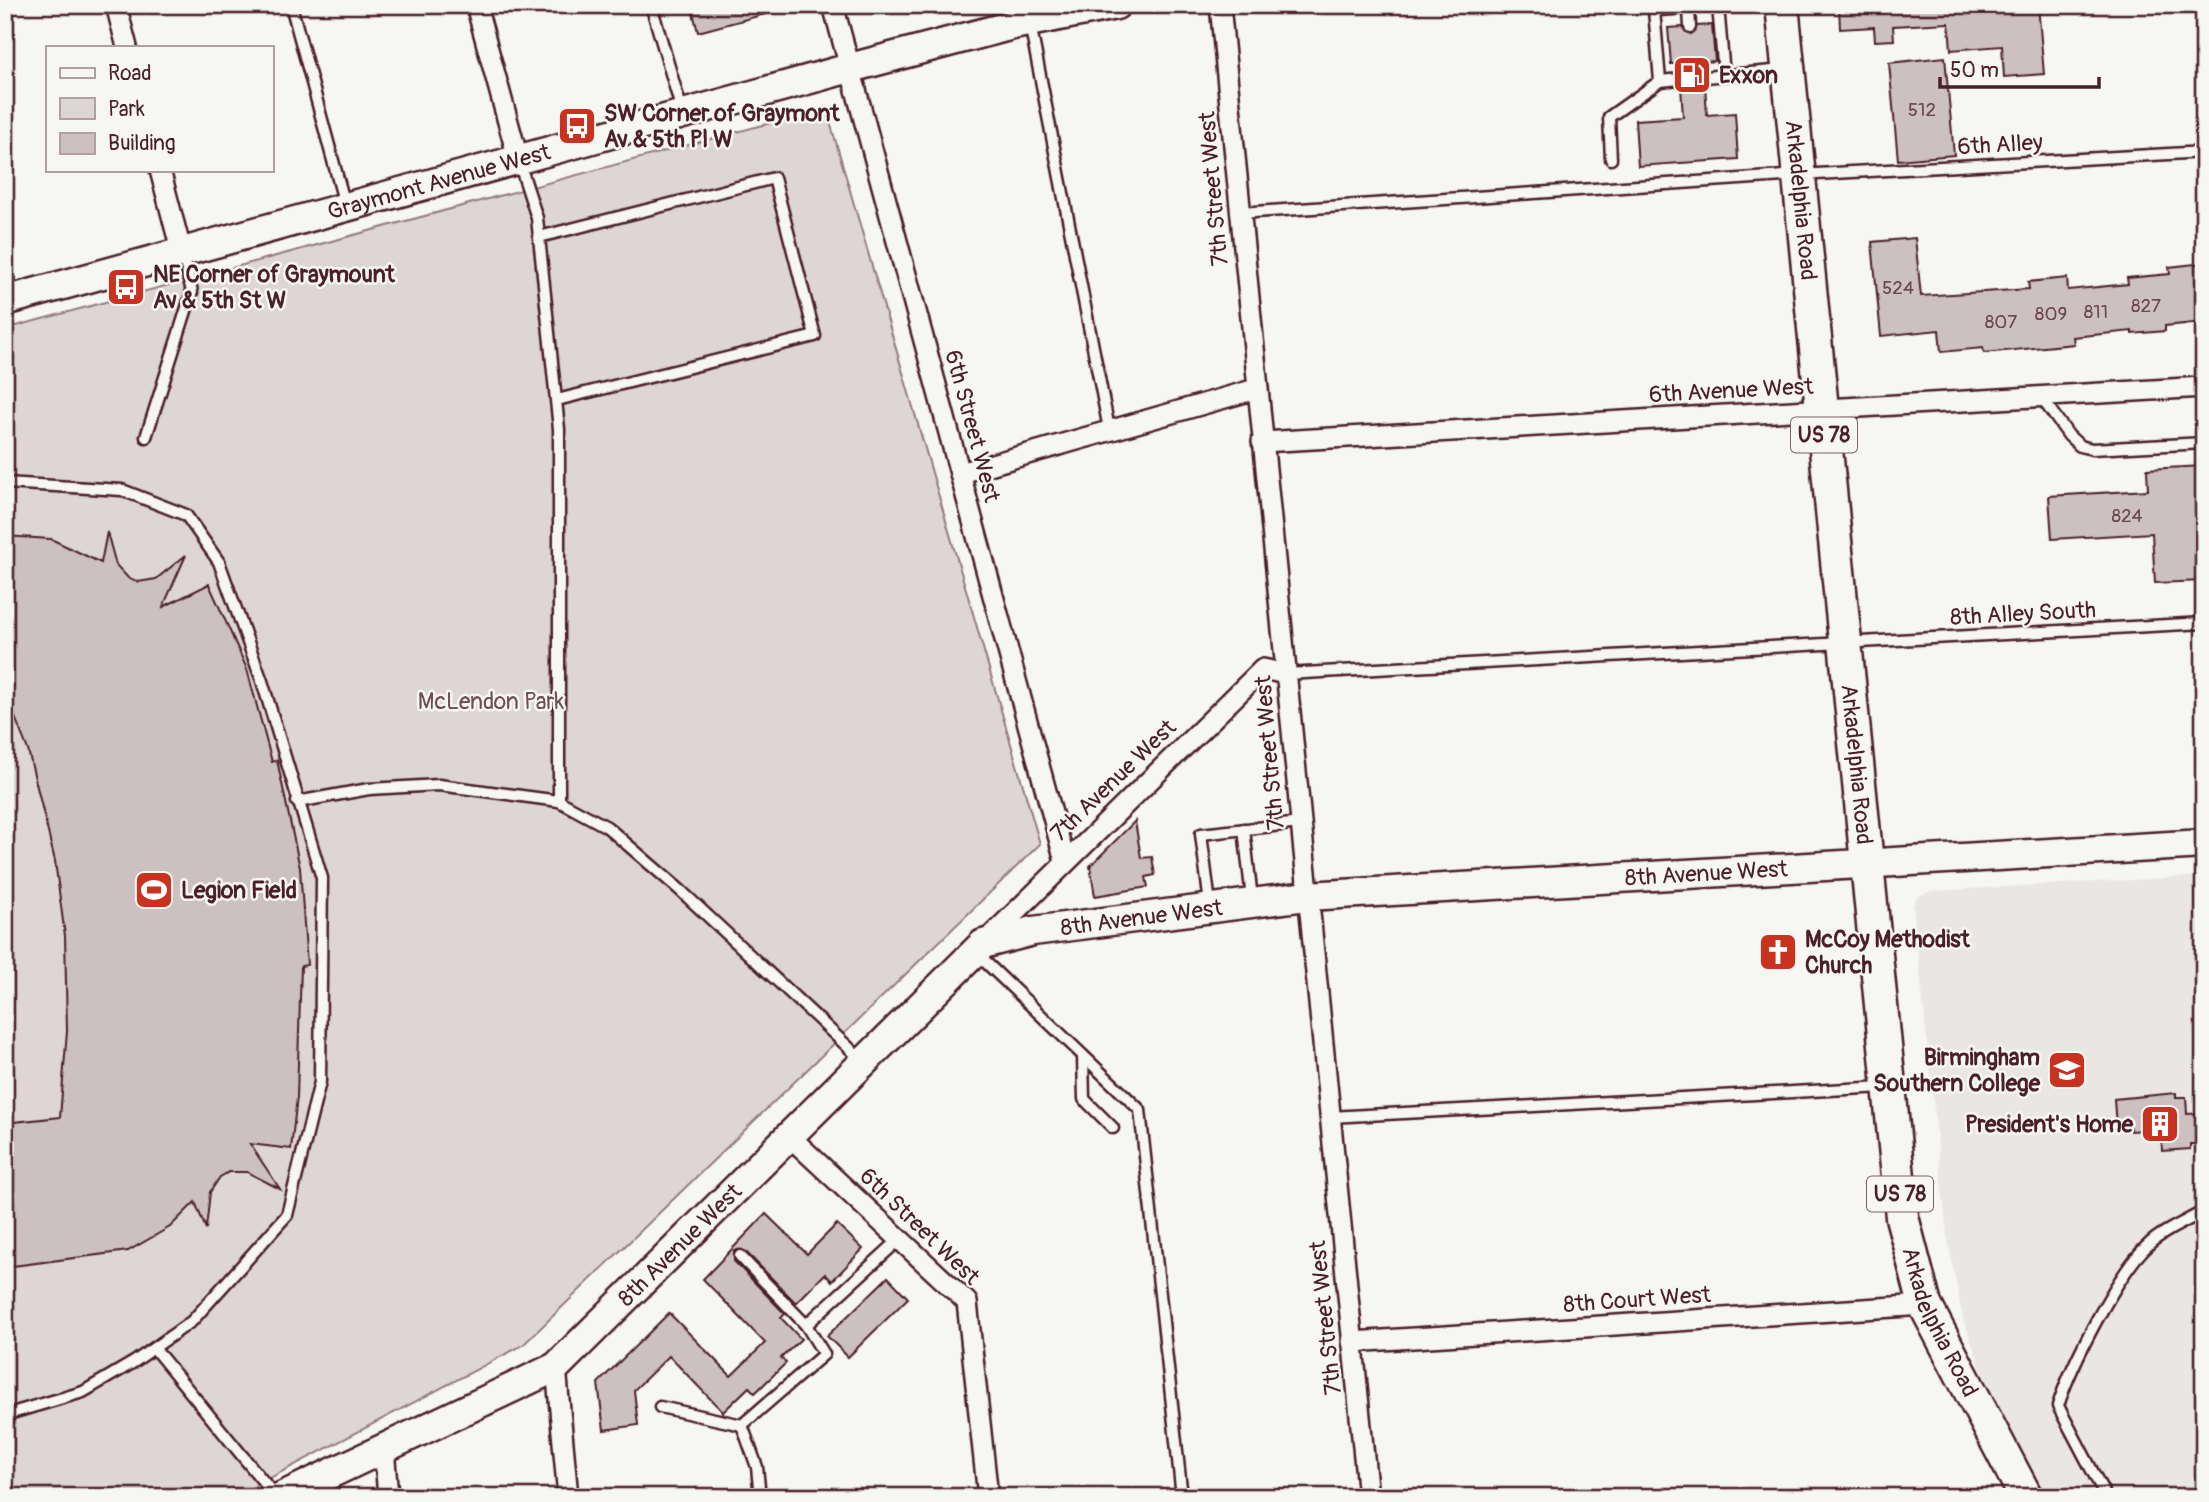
<svg xmlns="http://www.w3.org/2000/svg" width="2209" height="1502" font-family="Pangolin,sans-serif">
	<style>
		.built { fill: #e9e6e3 }
		.green { fill: #ddd6d5; stroke: #947a80; stroke-width: 2 }
		.building { fill: #ccc1c0; stroke: #4a1f2b; stroke-width: 2 }
		.lines { fill: none; stroke-linecap: round; stroke-linejoin: round }
		.lane-casing { stroke: #4a1f2b; stroke-width: 15 }
		.street-casing { stroke: #4a1f2b; stroke-width: 24 }
		.secondary-casing { stroke: #4a1f2b; stroke-width: 33 }
		.primary-casing { stroke: #4a1f2b; stroke-width: 37 }
		.lane { stroke: #f6f6f2; stroke-width: 10 }
		.street { stroke: #f6f6f2; stroke-width: 19 }
		.secondary { stroke: #f6f6f2; stroke-width: 28 }
		.primary { stroke: #f6f6f2; stroke-width: 32 }
		.labels { text-anchor: middle; stroke-width: 5; stroke-linejoin: round; paint-order: stroke }
		.number-label { font-size: 19px; fill: #6a4850 }
		.shield { fill: #f6f6f2; stroke: #7e6067; stroke-width: 2 }
		.shield-label { font-size: 21px; font-weight: bold; fill: #4a1f2b }
		.poi-label { font-size: 23px; font-weight: bold; fill: #4a1f2b; stroke: #f6f6f2; text-anchor: start }
		.street-label { font-size: 23px; fill: #4a1f2b; stroke: #f6f6f2 }
		.park-label { font-size: 23px; fill: #6f4d56; stroke: #f6f6f2 }
	</style>
	<rect width="100%" height="100%" fill="#f6f6f2"/>
	<filter id="ink" filterUnits="userSpaceOnUse"><feTurbulence type="fractalNoise" baseFrequency=".0143" numOctaves="2"/><feDisplacementMap in="SourceGraphic" scale="14" xChannelSelector="R" yChannelSelector="G"/><feConvolveMatrix kernelMatrix="1 2 1 2 8 2 1 2 1" color-interpolation-filters="sRGB"/></filter>
	<g filter="url(#ink)">
		<path class="built" d="M2204,876V1497H2044L1983,1374L1963,1319L1947,1235L1913,905L1917,897L1931,891Z"/>
		<path class="green" d="M826,108L1040,844L523,1345L234,1497H5V329Z"/>
		<g class="building">
			<path d="M691,5H776L777,11L698,32Z"/>
			<path d="M1839,5H2038L2044,74L2004,77L2002,46L1951,50L1949,23L1893,26L1894,40L1875,41L1874,27L1840,29Z"/>
			<path d="M1712,25L1715,61L1704,62V70L1698,78L1705,84L1707,115L1735,113L1738,159L1638,166L1635,120L1683,117L1681,86L1687,78L1679,72V64H1671L1668,28L1683,27L1691,34L1697,26Z"/>
			<path d="M1945,57L1954,155L1898,160L1889,63Z"/>
			<path d="M1915,238L1921,296L2029,289L2028,282L2067,278L2068,290L2128,284L2127,278L2170,274L2169,267L2204,263V322L2165,326V331L2132,334V331L2073,337L2074,344L1984,353L1983,348L1941,352L1939,330L1881,336L1872,242Z"/>
			<path d="M2204,466V581L2155,583L2152,533L2052,539L2049,496L2148,490L2147,469Z"/>
			<path d="M107,532L116,565L129,579L138,582L156,579L186,555L163,607L209,584L247,669L272,762L277,760L300,868L307,965L301,966L297,1097L291,1149L250,1144L280,1189L247,1172H229L220,1177L210,1192L206,1229L195,1202L170,1227L128,1251L5,1267V1123L60,1117L67,1031L65,936L55,861L28,750L5,692V536L51,539L101,563Z"/>
			<path d="M1135,821L1141,858L1152,857L1155,875L1146,877L1148,887L1095,896L1090,866Z"/>
			<path d="M2176,1093V1097H2186L2187,1114L2204,1113V1144H2190V1149L2162,1151L2161,1129L2130,1131V1128H2116L2114,1099Z"/>
			<path d="M766,1214L807,1254L837,1224L863,1249L832,1281L825,1274L796,1303L745,1251H734V1261L785,1314L781,1318L801,1339L781,1358L786,1363L755,1393L749,1387L723,1412L669,1356L634,1390L638,1425L604,1430L598,1383L669,1313L731,1376L765,1343L703,1279Z"/>
			<path d="M888,1277L908,1298L848,1357L827,1336Z"/>
		</g>
		<g class="lines">
			<g class="lane-casing">
				<g id="lane">
					<path d="M291,5L345,205"/>
					<path d="M651,5L682,111"/>
					<path d="M1659,6V10H1654L1660,81"/>
					<path d="M1689,8L1690,27"/>
					<path d="M1659,10L1718,6L1724,75"/>
					<path d="M1030,24L1109,429"/>
					<path d="M1705,77L1784,70"/>
					<path d="M1611,159L1609,117L1660,81L1680,79"/>
					<path d="M519,162L537,218L559,429V801"/>
					<path d="M1240,213L1799,175L2204,152"/>
					<path d="M539,237L774,178L815,336L557,400"/>
					<path d="M5,266L13,295"/>
					<path d="M2041,397L2069,436L2080,446L2092,449L2204,443"/>
					<path d="M146,437L192,292L183,254"/>
					<path d="M5,483L122,490L186,515L219,562L262,681L322,878L320,1082L287,1215L192,1321L134,1362L83,1392L5,1415"/>
					<path d="M1286,674L2204,623"/>
					<path d="M297,802L369,789L439,785L559,801L607,827L680,890L861,1059"/>
					<path d="M1244,829L1252,899"/>
					<path d="M1210,904L1201,834L1300,823"/>
					<path d="M976,953L1140,1110L1182,1497"/>
					<path d="M1083,1056L1084,1099L1113,1128"/>
					<path d="M1330,1117L1884,1087"/>
					<path d="M740,1256L806,1325L900,1239"/>
					<path d="M154,1348L276,1497"/>
					<path d="M660,1407L742,1425L824,1354L806,1325"/>
					<path d="M742,1425L757,1467L760,1497"/>
					<path d="M2106,1497L2058,1406C2070,1367 2118,1272 2148,1245C2162,1231 2186,1222 2204,1211"/>
				</g>
			</g>
			<g class="street-casing">
				<g id="street">
					<path d="M116,5L127,47"/>
					<path d="M476,5L519,162"/>
					<path d="M833,5L1065,861"/>
					<path d="M1220,5L1368,1497"/>
					<path d="M160,170L182,254"/>
					<path d="M1262,442L2204,387"/>
					<path d="M961,473L1256,389"/>
					<path d="M983,944L1263,669L1286,674"/>
					<path d="M789,1136L967,1302L988,1497"/>
					<path d="M1352,1342L1925,1305"/>
					<path d="M556,1367L568,1497"/>
					<path d="M384,1448L388,1497"/>
				</g>
			</g>
			<g class="secondary-casing">
				<g id="secondary">
					<path id="s1" d="M5,301L850,68L1013,25L1116,5"/>
					<path id="s2" d="M281,1497L556,1367L983,944L1033,931L1307,896L2204,844"/>
				</g>
			</g>
			<g class="primary-casing">
				<g id="primary">
					<path id="s3" d="M1782,5L1902,1217L1925,1305L2026,1497"/>
				</g>
			</g>
			<use href="#lane" class="lane"/>
			<use href="#street" class="street"/>
			<use href="#secondary" class="secondary"/>
			<use href="#primary" class="primary"/>
		</g>
	</g>
	<defs>
		<g id="fuel-square" transform="scale(2.0125)"><rect x="-9" y="-9" width="18" height="18" rx="4" fill="#c8321e" stroke="#f6f6f2"/><path d="M-5.5-6h7V0h2V4h1.3V-2.5L3-4.5l.8-.8L6-3V5H2.5V1h-1V6h-7ZM-4.2-4.7v3.2H.2V-4.7Z" fill="#fff"/></g>
		<g id="bus-square" transform="scale(2.0125)"><rect x="-9" y="-9" width="18" height="18" rx="4" fill="#c8321e" stroke="#f6f6f2"/><path d="M-5-6H5V4H4V6H2V4H-2V6H-4V4H-5ZM-3.5-4V0h7V-4ZM-3.5 1.2v1.5H-2V1.2ZM2 1.2v1.5H3.5V1.2Z" fill="#fff"/></g>
		<g id="stadium-square" transform="scale(2.0125)"><rect x="-9" y="-9" width="18" height="18" rx="4" fill="#c8321e" stroke="#f6f6f2"/><path d="M0-5a6.5 5 0 1 0 0 10a6.5 5 0 1 0 0-10ZM-3.5-1.8h7v3.6h-7Z" fill="#fff"/></g>
		<g id="church-square" transform="scale(2.0125)"><rect x="-9" y="-9" width="18" height="18" rx="4" fill="#c8321e" stroke="#f6f6f2"/><path d="M-1.2-6h2.4v3.5h3.3v2.4h-3.3V6h-2.4V-.1h-3.3v-2.4h3.3Z" fill="#fff"/></g>
		<g id="university-square" transform="scale(2.0125)"><rect x="-9" y="-9" width="18" height="18" rx="4" fill="#c8321e" stroke="#f6f6f2"/><path d="M0-5L7-2L0 1L-7-2ZM-4 1L0 2.5L4 1V4Q0 6-4 4Z" fill="#fff"/></g>
		<g id="building-square" transform="scale(2.0125)"><rect x="-9" y="-9" width="18" height="18" rx="4" fill="#c8321e" stroke="#f6f6f2"/><path d="M-4-6H4V6H1V3H-1V6H-4ZM-2.5-4.3h1.7v1.8h-1.7ZM.8-4.3h1.7v1.8H.8ZM-2.5-1h1.7V.8h-1.7ZM.8-1h1.7V.8H.8Z" fill="#fff"/></g>
	</defs>
	<g fill-rule="evenodd">
		<use href="#fuel-square" x="1692" y="75"/>
		<use href="#bus-square" x="577" y="126"/>
		<use href="#bus-square" x="126" y="287"/>
		<use href="#stadium-square" x="154" y="890"/>
		<use href="#church-square" x="1778" y="952"/>
		<use href="#university-square" x="2067" y="1070"/>
		<use href="#building-square" x="2160" y="1124"/>
	</g>
	<g class="labels">
		<g class="number-label">
			<text x="1922" y="116">512</text>
			<text x="1898" y="294">524</text>
			<text x="2146" y="312">827</text>
			<text x="2096" y="318">811</text>
			<text x="2051" y="320">809</text>
			<text x="2001" y="328">807</text>
			<text x="2127" y="522">824</text>
		</g>
		<g class="shield">
			<rect x="1791" y="417.5" width="66" height="35" rx="5"/>
			<rect x="1867" y="1176.5" width="66" height="35" rx="5"/>
		</g>
		<g class="shield-label">
			<text x="1824" y="442">US 78</text>
			<text x="1900" y="1201">US 78</text>
		</g>
		<g class="poi-label">
			<text x="1719" y="83">Exxon</text>
			<text x="604" y="121">SW Corner of Graymont<tspan x="604" dy="26">Av &amp; 5th Pl W</tspan></text>
			<text x="153" y="282">NE Corner of Graymount<tspan x="153" dy="26">Av &amp; 5th St W</tspan></text>
			<text x="181" y="898">Legion Field</text>
			<text x="1805" y="947">McCoy Methodist<tspan x="1805" dy="26">Church</tspan></text>
			<text x="2040" y="1065" text-anchor="end">Birmingham<tspan x="2040" dy="26">Southern College</tspan></text>
			<text x="2133" y="1132" text-anchor="end">President's Home</text>
		</g>
		<g class="street-label">
			<text transform="translate(2000 144) rotate(-3)" y="8">6th Alley</text>
			<text dy="8" stroke="none"><textPath href="#s1" startOffset="450">Graymont Avenue West</textPath></text>
			<text transform="translate(1213 189) rotate(-95)" y="8">7th Street West</text>
			<text dy="8" stroke="none"><textPath href="#s3" startOffset="196">Arkadelphia Road</textPath></text>
			<text transform="translate(1731 390) rotate(-3)" y="8">6th Avenue West</text>
			<text transform="translate(973 426) rotate(75)" y="8">6th Street West</text>
			<text transform="translate(2023 613) rotate(-3)" y="8">8th Alley South</text>
			<text transform="translate(1269 753) rotate(-95)" y="8">7th Street West</text>
			<text dy="8" stroke="none"><textPath href="#s3" startOffset="763">Arkadelphia Road</textPath></text>
			<text transform="translate(1113 780) rotate(-44)" y="8">7th Avenue West</text>
			<text dy="8" stroke="none"><textPath href="#s2" startOffset="1633">8th Avenue West</textPath></text>
			<text dy="8" stroke="none"><textPath href="#s2" startOffset="1066">8th Avenue West</textPath></text>
			<text transform="translate(920 1226) rotate(44)" y="8">6th Street West</text>
			<text dy="8" stroke="none"><textPath href="#s2" startOffset="478">8th Avenue West</textPath></text>
			<text transform="translate(1637 1299) rotate(-4)" y="8">8th Court West</text>
			<text transform="translate(1325 1318) rotate(-96)" y="8">7th Street West</text>
			<text dy="8" stroke="none"><textPath href="#s3" startOffset="1330">Arkadelphia Road</textPath></text>
		</g>
		<g class="park-label">
			<text x="491" y="709">McLendon Park</text>
		</g>
	</g>
	<rect width="2209" height="1502" fill="none" stroke="#f6f6f2" stroke-width="28"/>
	<rect x="14" y="14" width="2181" height="1474" fill="none" stroke="#4a1f2b" stroke-width="2.5" filter="url(#ink)"/>
	<rect x="46" y="46" width="228" height="126" fill="#f6f6f2" stroke="#b1a0a2" stroke-width="2"/>
	<rect x="60" y="68" width="35" height="10" fill="#f6f6f2" stroke="#b1a0a2" stroke-width="2"/>
	<text x="108" y="80" font-size="21" fill="#4a1f2b">Road</text>
	<rect x="60" y="98" width="35" height="21" fill="#ddd6d5" stroke="#b1a0a2" stroke-width="2"/>
	<text x="108" y="116" font-size="21" fill="#4a1f2b">Park</text>
	<rect x="60" y="133" width="35" height="21" fill="#ccc1c0" stroke="#b1a0a2" stroke-width="2"/>
	<text x="108" y="150" font-size="21" fill="#4a1f2b">Building</text>
	<path d="M1940 77v10h159v-10" fill="none" stroke="#4a1f2b" stroke-width="3.5"/>
	<text x="1950" y="77" font-size="21" fill="#4a1f2b" stroke="#f6f6f2" stroke-width="5" paint-order="stroke">50 m</text>
</svg>
